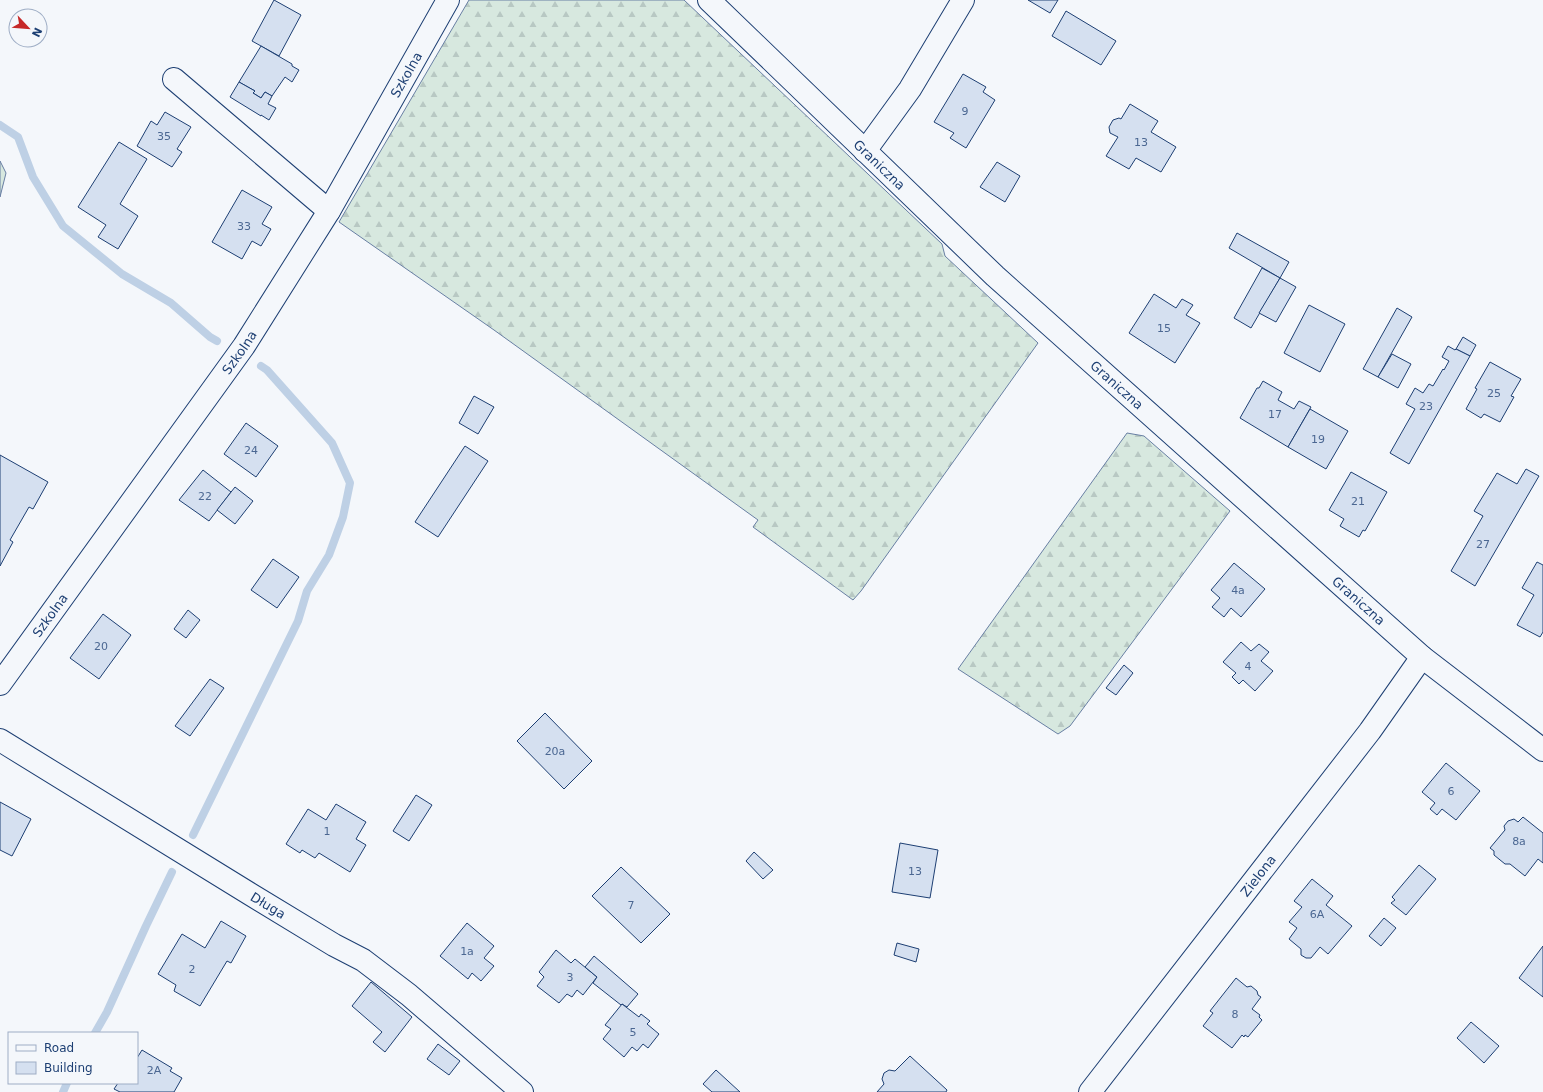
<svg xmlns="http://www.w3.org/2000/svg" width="1543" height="1092" font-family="'DejaVu Sans',sans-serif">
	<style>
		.forest { fill: url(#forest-firs); stroke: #687fa3 }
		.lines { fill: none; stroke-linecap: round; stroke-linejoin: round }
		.stream { stroke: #bed0e5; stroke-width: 8 }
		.building { fill: #d5e0f0; stroke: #1d3f73 }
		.minor-casing { stroke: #1d3f73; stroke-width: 24 }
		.minor { stroke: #f4f7fb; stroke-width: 22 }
		.labels { text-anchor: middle; stroke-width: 3; stroke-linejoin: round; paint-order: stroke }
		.number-label { font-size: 11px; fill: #4b6792 }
		.street-label { font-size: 13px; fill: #1d3f73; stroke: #f4f7fb }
	</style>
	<defs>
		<pattern id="forest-firs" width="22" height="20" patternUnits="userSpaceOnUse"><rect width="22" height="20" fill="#d7e8df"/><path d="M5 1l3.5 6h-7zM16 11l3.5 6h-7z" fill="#b8c8c3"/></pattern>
	</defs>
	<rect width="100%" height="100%" fill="#f4f7fb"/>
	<g class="forest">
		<path d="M469,0H684L942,244L945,256L1038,343L861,591L853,600L753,527L758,520L494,330L339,222Z"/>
		<path d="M0,161L6,173L0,197Z"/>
		<path d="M1127,433L1144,436L1230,511L1070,726L1058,734L958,669Z"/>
	</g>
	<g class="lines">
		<g class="stream">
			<path d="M0,125L18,137L33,177L63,226L122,274L171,303L210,337L217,341"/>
			<path d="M193,835L298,621L307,591L329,555L343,517L350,483L332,443L267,370L261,366"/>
			<path d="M95,1033L107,1012L146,926L172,872"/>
			<path d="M63,1092L67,1083"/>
		</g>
	</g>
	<g class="building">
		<path d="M274,0L301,15L279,56L252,41Z"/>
		<path d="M1028,0H1058L1050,13Z"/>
		<path d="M1066,11L1116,41L1101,65L1052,36Z"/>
		<path d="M261,46L292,64V66L299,70L292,82L285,77L272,96L265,92L261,98L253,93L255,91L239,82Z"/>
		<path d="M963,74L986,87L983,92L995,100L966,148L950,138L954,133L934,122Z"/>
		<path d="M239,82L255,91L253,93L261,98L265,92L272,96L268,104L276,108L269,120L261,115V116L230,97Z"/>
		<path d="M1130,104L1158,121L1151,132L1176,147L1161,172L1136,158L1129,169L1106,156L1118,137L1110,133L1109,127L1113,120L1119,118L1121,119Z"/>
		<path d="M165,112L191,127L177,149L182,152L172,167L137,146L151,121L157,125Z"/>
		<path d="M119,142L147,159L120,204L138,216L118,249L98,237L106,225L78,207Z"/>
		<path d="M997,162L1020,176L1005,202L980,187Z"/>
		<path d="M242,190L272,207L262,224L271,229L261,246L252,241L242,259L212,242Z"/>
		<path d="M1237,233L1289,262L1280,278L1229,248Z"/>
		<path d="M1262,268L1280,278L1251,328L1234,318Z"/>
		<path d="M1280,278L1296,287L1276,322L1259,313Z"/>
		<path d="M1154,294L1176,308L1182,299L1193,305L1186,315L1200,323L1175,363L1129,333Z"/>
		<path d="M1309,305L1345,324L1320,372L1284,353Z"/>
		<path d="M1397,308L1412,317L1378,377L1363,369Z"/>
		<path d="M1463,337L1476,345L1470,356L1456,349Z"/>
		<path d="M1448,346L1455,350L1456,349L1470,356L1409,464L1390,453L1415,409L1406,404L1415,388L1423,393L1429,384L1433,386L1443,369L1444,370L1449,361L1442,357Z"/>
		<path d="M1392,354L1411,364L1398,388L1378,377Z"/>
		<path d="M1490,362L1521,379L1511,396L1514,397L1500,422L1484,414L1481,418L1466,409L1477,389L1475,388Z"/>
		<path d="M1263,381L1282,392L1278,400L1294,409L1299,401L1311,407L1288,447L1240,418L1257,388H1259Z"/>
		<path d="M474,396L494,407L478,434L459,423Z"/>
		<path d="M1310,409L1348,431L1326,469L1288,447Z"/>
		<path d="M246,423L278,446L256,477L224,454Z"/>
		<path d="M465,446L488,461L438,537L415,522Z"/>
		<path d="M0,455L48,482L33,509L29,507L10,540L13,542L0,566Z"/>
		<path d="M1526,469L1539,476L1475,586L1451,571L1483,516L1474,511L1497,473L1517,484Z"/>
		<path d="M203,470L231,492L209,521L179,500Z"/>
		<path d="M1351,472L1387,492L1365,531L1363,530L1359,537L1340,526L1344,519L1329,510Z"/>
		<path d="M235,487L253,501L235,524L217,510Z"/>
		<path d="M273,559L299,577L277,608L251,590Z"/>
		<path d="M1537,562L1543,565V632L1540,637L1517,625L1534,595L1522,588Z"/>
		<path d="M1234,563L1265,589L1241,617L1231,608L1224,617L1212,607L1220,598L1211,590Z"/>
		<path d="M188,610L200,620L186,638L174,629Z"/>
		<path d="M103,614L131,635L99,679L70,658Z"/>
		<path d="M1241,642L1251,651L1259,644L1269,652L1261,661L1273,671L1255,691L1243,680L1239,684L1232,677L1236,673L1223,662Z"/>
		<path d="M1124,665L1133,673L1116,695L1106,688Z"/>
		<path d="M210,679L224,688L190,736L175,726Z"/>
		<path d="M545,713L592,761L564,789L517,741Z"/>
		<path d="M1446,763L1480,791L1456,820L1442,809L1437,815L1430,809L1435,803L1422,792Z"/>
		<path d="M416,795L432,805L409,841L393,831Z"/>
		<path d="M0,802L31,819L12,856L0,850Z"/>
		<path d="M336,804L366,822L356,839L366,845L350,872L319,853L315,858L302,850L300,853L286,844L308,809L326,820Z"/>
		<path d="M1523,817L1543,833V863L1538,859L1525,876L1510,864H1505L1494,855V851L1490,848L1505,830L1504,826L1508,821L1514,819L1518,822Z"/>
		<path d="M900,843L938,850L930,898L892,892Z"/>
		<path d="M754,852L773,870L763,879L746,861Z"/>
		<path d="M1419,865L1436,879L1406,915L1391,903L1395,900L1392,897Z"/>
		<path d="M621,867L670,914L641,943L592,896Z"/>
		<path d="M1312,879L1333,896L1326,905L1352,926L1328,954L1320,947L1311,958H1306L1301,955V949L1289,939L1297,928L1289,922L1302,907L1294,901Z"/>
		<path d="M1384,918L1396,928L1381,946L1369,936Z"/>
		<path d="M221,921L246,936L231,963L227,961L200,1006L174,991L176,985L158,974L182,934L205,948Z"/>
		<path d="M467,923L494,946L484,958L494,966L481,981L472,973L468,979L440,956Z"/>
		<path d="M897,943L919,949L916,962L894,955Z"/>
		<path d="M1543,946V997L1519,978Z"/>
		<path d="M556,950L571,963L575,959L597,977L583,995L577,990L572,997L567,994L559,1003L537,986L544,977L539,972Z"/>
		<path d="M594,956L638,994L627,1007L622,1004L621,1005L593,983L597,977L585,967Z"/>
		<path d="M1236,978L1247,987L1251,986L1257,991L1258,995L1261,997L1252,1009L1260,1015L1259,1017L1262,1020L1248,1037L1245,1035L1244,1037L1242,1035L1232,1048L1203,1026L1213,1013L1210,1011Z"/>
		<path d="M371,982L412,1017L385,1052L373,1042L382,1032L352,1006Z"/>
		<path d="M622,1004L639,1017L641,1014L650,1021L647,1024L659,1034L648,1048L643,1044L637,1051L632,1047L624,1057L603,1039L611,1029L605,1025Z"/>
		<path d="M1471,1022L1499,1046L1484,1063L1457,1038Z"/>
		<path d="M438,1044L460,1061L449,1075L427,1059Z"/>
		<path d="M142,1050L172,1068L170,1071L182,1078L174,1092H120L114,1089L118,1083H137V1058Z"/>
		<path d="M910,1056L947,1090L946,1092H877L884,1084L882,1079L884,1073L889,1070L895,1071Z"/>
		<path d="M716,1070L740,1092H712L703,1084Z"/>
	</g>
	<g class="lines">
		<g class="minor-casing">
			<g id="minor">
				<path id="s1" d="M709,0L995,276L1422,657L1543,750"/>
				<path d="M174,79L329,211"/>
				<path d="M865,151L910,89L963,0"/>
				<path id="s2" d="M0,684L244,346L329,211L448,0"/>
				<path id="s3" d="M0,740L250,894L334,945L363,960L409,995L522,1092"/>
				<path id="s4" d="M1090,1092L1370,731L1422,657"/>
			</g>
		</g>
		<use href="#minor" class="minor"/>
	</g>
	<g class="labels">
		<g class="number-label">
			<text x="965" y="115">9</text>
			<text x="164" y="140">35</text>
			<text x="1141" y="146">13</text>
			<text x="244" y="230">33</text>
			<text x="1164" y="332">15</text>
			<text x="1494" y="397">25</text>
			<text x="1426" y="410">23</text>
			<text x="1275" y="418">17</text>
			<text x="1318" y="443">19</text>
			<text x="251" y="454">24</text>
			<text x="205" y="500">22</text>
			<text x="1358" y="505">21</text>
			<text x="1483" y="548">27</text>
			<text x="1238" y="594">4a</text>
			<text x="101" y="650">20</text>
			<text x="1248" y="670">4</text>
			<text x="555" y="755">20a</text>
			<text x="1451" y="795">6</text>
			<text x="327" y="835">1</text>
			<text x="1519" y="845">8a</text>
			<text x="915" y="875">13</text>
			<text x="631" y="909">7</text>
			<text x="1317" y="918">6A</text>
			<text x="467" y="955">1a</text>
			<text x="192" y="973">2</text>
			<text x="570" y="981">3</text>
			<text x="1235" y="1018">8</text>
			<text x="633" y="1036">5</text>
			<text x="154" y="1074">2A</text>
		</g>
		<g class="street-label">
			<text dy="5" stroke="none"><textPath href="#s2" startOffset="733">Szkolna</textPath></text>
			<text dy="5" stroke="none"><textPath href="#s1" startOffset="237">Graniczna</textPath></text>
			<text dy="5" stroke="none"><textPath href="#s2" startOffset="409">Szkolna</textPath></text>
			<text dy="5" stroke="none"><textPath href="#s1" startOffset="561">Graniczna</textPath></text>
			<text dy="5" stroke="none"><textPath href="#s1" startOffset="885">Graniczna</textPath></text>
			<text dy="5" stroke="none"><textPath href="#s2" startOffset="85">Szkolna</textPath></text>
			<text dy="5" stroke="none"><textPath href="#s4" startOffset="274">Zielona</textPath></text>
			<text dy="5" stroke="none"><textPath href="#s3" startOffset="315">Długa</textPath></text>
		</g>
	</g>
	<rect x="8" y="1032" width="130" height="52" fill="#f4f7fb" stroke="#9eadc5"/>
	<rect x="16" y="1045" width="20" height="6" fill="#f4f7fb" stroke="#9eadc5"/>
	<text x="44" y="1052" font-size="12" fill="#1d3f73">Road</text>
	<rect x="16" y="1062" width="20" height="12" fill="#d5e0f0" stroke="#9eadc5"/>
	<text x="44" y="1072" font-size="12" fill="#1d3f73">Building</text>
	<g transform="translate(28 28) rotate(116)"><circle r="19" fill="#f4f7fb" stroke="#9eadc5"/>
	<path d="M0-3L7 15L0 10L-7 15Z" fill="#c62828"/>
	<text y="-6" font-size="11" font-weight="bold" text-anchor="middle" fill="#1d3f73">N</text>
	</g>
</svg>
